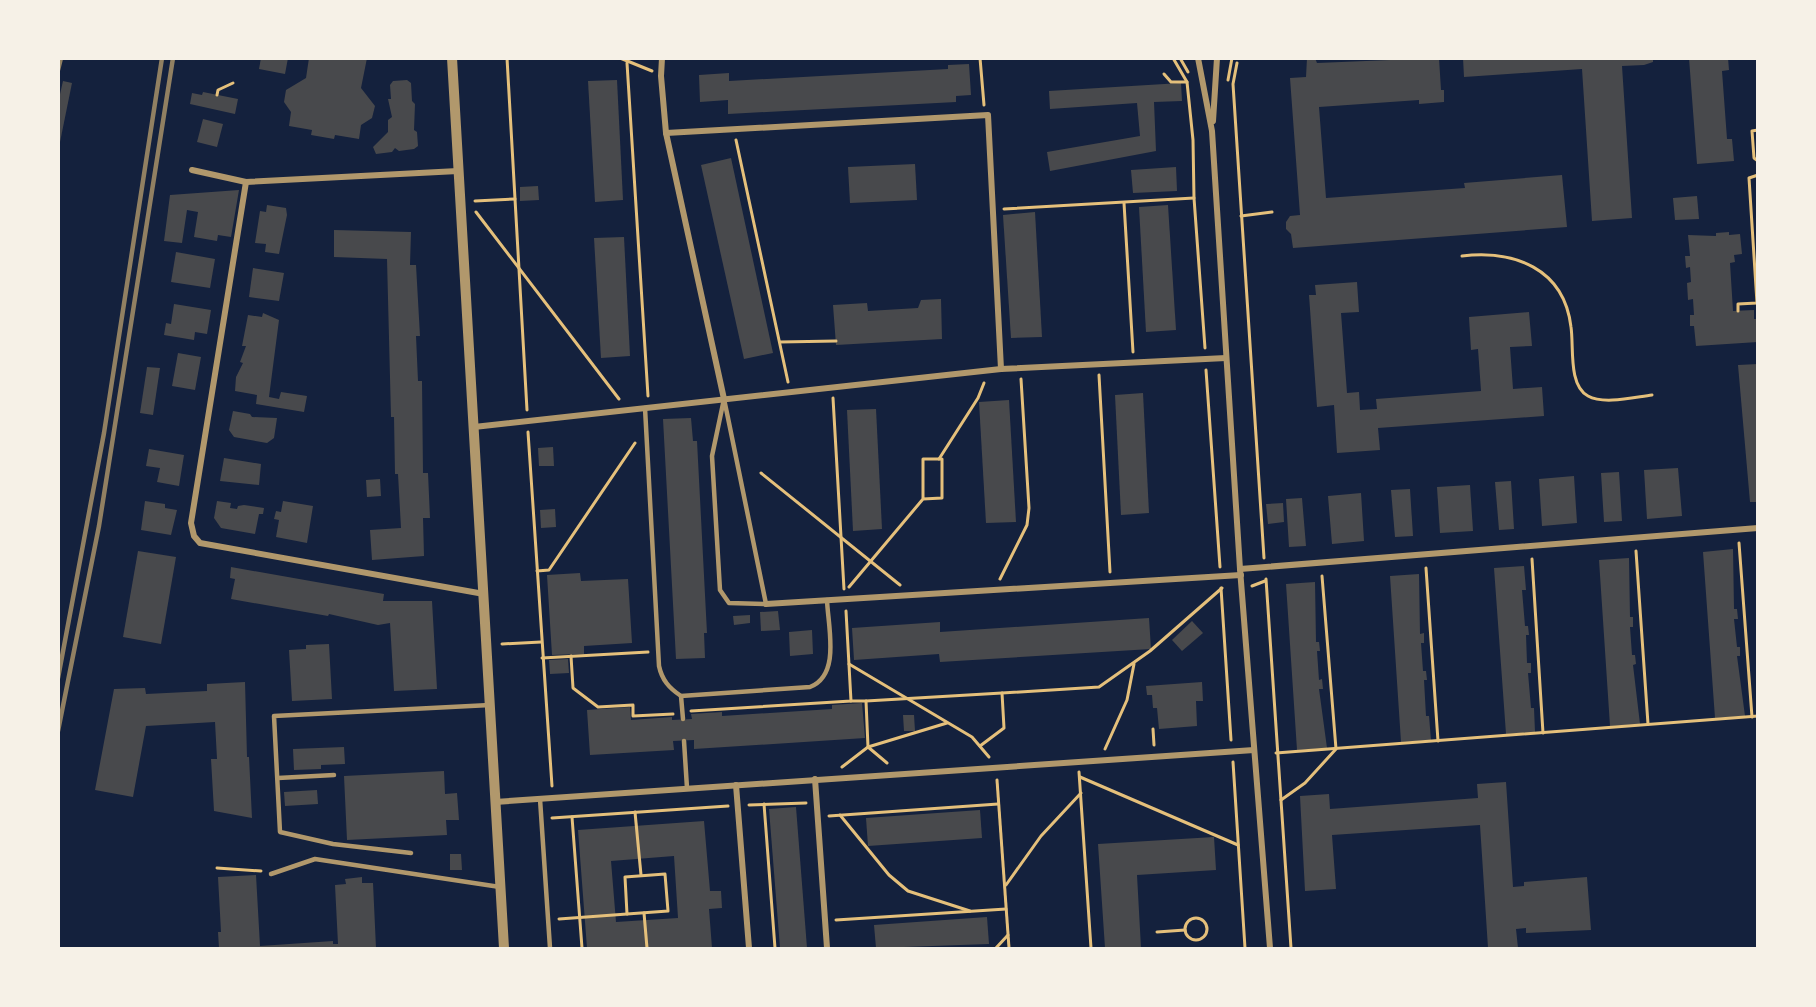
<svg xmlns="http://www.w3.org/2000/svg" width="1816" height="1007" font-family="'Alegreya Sans',sans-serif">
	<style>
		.building { fill: #48494c; fill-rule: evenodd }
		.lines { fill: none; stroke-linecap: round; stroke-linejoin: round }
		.path { stroke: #e5c07b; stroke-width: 3 }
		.service { stroke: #b1986c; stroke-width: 4.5 }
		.minor { stroke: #b1986c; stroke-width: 6 }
		.tertiary { stroke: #b1986c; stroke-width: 10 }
		.rail { stroke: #918062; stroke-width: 4.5 }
	</style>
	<rect width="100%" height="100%" fill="#14213d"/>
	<g class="building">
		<path d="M261,58H288L285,74L259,69Z"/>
		<path d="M309,58H367L361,88L375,106L372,118L361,125L359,139L335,135L334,139L311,135L312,130L289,126L291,112L284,102L286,90L306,78Z"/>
		<path d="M1307,58H1315L1317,63L1439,58L1441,90H1444V102L1419,104V100L1319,107L1326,198L1465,188L1464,183L1562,175L1567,227L1293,248L1291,234L1286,229V222L1290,216L1300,215L1290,78L1306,77Z"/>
		<path d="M1463,58H1653V62L1644,65L1622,66L1632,218L1592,221L1582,69L1464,77Z"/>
		<path d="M1689,58H1728L1729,70L1722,71L1727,139H1732L1734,161L1697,164Z"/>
		<path d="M969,64L971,95L956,96V102L728,114V100L700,102L699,75L729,73V81L948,69V65Z"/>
		<path d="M407,80L411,83L412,101L415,104L414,130L417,132L418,146L414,149L399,151L395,148L392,152L376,154L373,147L388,132V120L392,117L388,99H391L390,85L393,81Z"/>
		<path d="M617,80L623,200L595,202L588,81Z"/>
		<path d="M63,81L72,83L60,142L58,103Z"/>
		<path d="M1181,83L1182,101L1154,102L1156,151L1050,171L1047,152L1140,136L1137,103L1050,109L1049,91Z"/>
		<path d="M203,92L238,99L235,114L190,104L192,93L202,95Z"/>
		<path d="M203,119L223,124L217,147L197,142Z"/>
		<path d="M731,158L773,353L744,359L701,165Z"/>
		<path d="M915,164L917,200L850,203L848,167Z"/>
		<path d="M1176,167L1177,191L1133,193L1131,170Z"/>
		<path d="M538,186L539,200L520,201V187Z"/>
		<path d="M239,190L231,237L218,235L217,241L194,237L198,212L187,210L182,243L164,241L170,195Z"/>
		<path d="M1697,196L1699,219L1675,220L1673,198Z"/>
		<path d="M267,205L286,208L287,215L279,254L265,252L266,244L255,243L260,211L266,212Z"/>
		<path d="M1168,205L1176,330L1146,332L1139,207Z"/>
		<path d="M1035,212L1042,337L1011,338L1003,215Z"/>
		<path d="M334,230L411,232L410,265H416L420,336H416L418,381H422L423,473H428L430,518H423L424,556L372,560L370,530L401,528L398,474H395L394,417H391L387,259L334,257Z"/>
		<path d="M1729,232V235L1740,234L1742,254L1734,255L1735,262L1730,263L1733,311L1754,310V319H1758V342L1696,346L1694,326H1690V315H1694L1693,299L1688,300L1687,283L1691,282L1690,267L1686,268L1685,256H1690L1688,235L1716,236V233Z"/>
		<path d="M624,237L630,356L601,358L594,238Z"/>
		<path d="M176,252L215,259L210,288L171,282Z"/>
		<path d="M253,268L284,273L279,301L249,297Z"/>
		<path d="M1357,282L1359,312L1341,313L1347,393L1359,392L1360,410L1377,409L1376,399L1481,391L1478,349L1471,350L1469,317L1529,312L1532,346L1510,347L1513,389L1542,387L1544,416L1378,428L1380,450L1337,453L1334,405L1317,407L1309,295H1316L1315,285Z"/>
		<path d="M941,299L942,339L836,345L833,305L867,303L868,311L918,308L921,300Z"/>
		<path d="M174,304L211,310L207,334L195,332L194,340L164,335L166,323L171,324Z"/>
		<path d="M263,313L279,320L269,397L279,399L281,392L307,396L304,412L256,404L257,395L235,391L236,377L243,363L240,362L246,346H242L248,315L262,317Z"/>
		<path d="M178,353L201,357L195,390L172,386Z"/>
		<path d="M1758,364V502H1750L1738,365Z"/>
		<path d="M147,367L160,368L153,415L140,413Z"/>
		<path d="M1143,393L1149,513L1121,515L1115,395Z"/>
		<path d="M1009,400L1016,522L986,523L979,402Z"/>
		<path d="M876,409L882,529L853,531L847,410Z"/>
		<path d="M233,411L250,414L252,417L277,418L274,438L267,443L234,437L229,430Z"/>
		<path d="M691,418L693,441H697L707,633H704L705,658L676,659L663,419Z"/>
		<path d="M553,447L554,466H539L538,448Z"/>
		<path d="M149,449L184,455L179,486L157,482L160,468L146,466Z"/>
		<path d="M224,458L261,464L259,485L220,481Z"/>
		<path d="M1678,468L1682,516L1647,519L1644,470Z"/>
		<path d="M1619,472L1622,521L1604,522L1601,473Z"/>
		<path d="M1574,476L1577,523L1542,526L1539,479Z"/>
		<path d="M380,479L381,496L367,497L366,480Z"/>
		<path d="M1511,481L1514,529L1499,530L1495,482Z"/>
		<path d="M1470,485L1473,531L1440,533L1437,487Z"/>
		<path d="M1410,489L1413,536L1395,537L1391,490Z"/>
		<path d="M1361,493L1364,541L1332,544L1328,496Z"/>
		<path d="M1302,498L1306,546L1289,547L1286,499Z"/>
		<path d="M145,501L165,504V508L177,510L171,535L141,530Z"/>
		<path d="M217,501L231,503L230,508L237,509L238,506L244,505L264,508L263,514H259L255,534L221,528L214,518Z"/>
		<path d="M283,501L313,506L307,543L276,537L279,520L274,519L276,511L281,512Z"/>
		<path d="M1283,503L1284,522L1268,524L1266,504Z"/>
		<path d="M555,509L556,527L541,528L540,510Z"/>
		<path d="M1733,549L1734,609H1737L1738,619H1734L1737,647H1740V656H1737L1745,716L1715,718L1703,552Z"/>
		<path d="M138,551L176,557L161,644L123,637Z"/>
		<path d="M1629,558L1630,617H1633V627H1630L1632,655H1635L1636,664L1633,665L1640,724L1610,726L1599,560Z"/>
		<path d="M1524,566L1526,590H1522L1525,626H1528L1529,635H1526L1527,663H1531V673H1528L1531,708H1534L1535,732L1506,734L1494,568Z"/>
		<path d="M231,567L384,594L383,601H432L437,689L394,691L390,623L378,625L329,614L328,616L231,599L235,579L230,578Z"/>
		<path d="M580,573L581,581L628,579L632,643L584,646V654L552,655L547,575Z"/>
		<path d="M1419,574L1420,634L1424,633V643H1421L1423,671H1426L1427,680H1424L1426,716H1429L1431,740L1401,742L1390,576Z"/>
		<path d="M1315,582L1316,642H1319L1320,651H1317L1319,680L1322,679L1323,689H1319L1327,748L1297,750L1286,584Z"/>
		<path d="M778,611L780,630L761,631L760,612Z"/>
		<path d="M750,615V623L734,625L733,616Z"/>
		<path d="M1149,618L1151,649L940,662L939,654L854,660L852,628L940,622V632Z"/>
		<path d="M1192,621L1203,633L1182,651L1172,640Z"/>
		<path d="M812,630L813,654L790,656L789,632Z"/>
		<path d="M329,644L332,699L292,701L289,650L306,649V645Z"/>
		<path d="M568,659L569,673L550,674L549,660Z"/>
		<path d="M245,682L247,757H249L252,818L214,811L211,759H217L215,722L146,726L133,797L95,790L114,689L145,688L146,694L207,691V684Z"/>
		<path d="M1202,682L1203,701H1196L1197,726L1159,729L1157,708H1153L1152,695H1147L1146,686Z"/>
		<path d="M862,703L865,738L694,749V740L673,741L674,750L590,755L587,710L630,707L631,720L672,717V720L692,719L691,714L722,712V716L832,709V705Z"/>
		<path d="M903,715H914L915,731H904Z"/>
		<path d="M344,747L345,764L321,765V769L294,770L293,749Z"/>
		<path d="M444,771L445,794L457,793L459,820H446L447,835L347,840L344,776Z"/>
		<path d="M1506,782L1513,887L1524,886V882L1587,877L1591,930L1526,933V928L1516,929L1518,948H1488L1480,825L1332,835L1336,889L1305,891L1300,796L1329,794L1330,809L1478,798L1477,784Z"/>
		<path d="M317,790L318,804L285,806L284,792Z"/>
		<path d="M796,807L807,948H780L769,809Z"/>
		<path d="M980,810L982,838L868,846L866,818Z"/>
		<path d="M704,821L710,891H721L722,908L709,909L712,948H587L578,830ZM674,856L678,918L616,922L611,861Z"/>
		<path d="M1214,837L1216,870L1137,875L1141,948H1105L1098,844Z"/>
		<path d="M450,854H461L462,870H450Z"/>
		<path d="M256,875L260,946L333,941V944H338L335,885L346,884L345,879L362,877V883H373L376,948H219L218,932H221L218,877Z"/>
		<path d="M987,917L989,944L876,948L874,925Z"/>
	</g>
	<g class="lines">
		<g class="path">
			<path d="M507,58L527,410"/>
			<path d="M620,58L652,71"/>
			<path d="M980,58L984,105"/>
			<path d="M1173,58L1187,82L1193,140L1194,198L1205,348"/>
			<path d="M1180,58L1188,72"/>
			<path d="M627,63L648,396"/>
			<path d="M1237,63L1233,84L1264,558"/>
			<path d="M1164,74L1171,82H1187"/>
			<path d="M1228,80L1232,58"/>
			<path d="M217,95L218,90L233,83"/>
			<path d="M1758,130L1752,131L1754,158L1758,161"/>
			<path d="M736,140L788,382"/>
			<path d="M475,201L515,199"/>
			<path d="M1124,203L1133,352"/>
			<path d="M1004,209L1194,198"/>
			<path d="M476,212L619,399"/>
			<path d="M1241,216L1272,212"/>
			<path d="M1462,256C1514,250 1564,268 1571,327C1574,347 1568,385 1588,396C1604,405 1635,397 1652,395"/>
			<path d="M1738,311V304L1757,303L1749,178L1758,175"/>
			<path d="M780,342L836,341"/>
			<path d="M1206,370L1220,567"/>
			<path d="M1099,375L1110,572"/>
			<path d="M833,398L844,589"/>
			<path d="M528,432L552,786"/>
			<path d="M939,459L978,398L984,383"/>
			<path d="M761,473L900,585"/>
			<path d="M1739,543L1752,717"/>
			<path d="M1636,551L1648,724"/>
			<path d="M1532,559L1543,733"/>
			<path d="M1426,568L1438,741"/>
			<path d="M537,571L549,570L635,443"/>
			<path d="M1000,579L1027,525L1029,508L1021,379"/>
			<path d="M1266,579L1291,948"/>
			<path d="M1252,586L1265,581"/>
			<path d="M849,587L923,499V459H942V498L923,499"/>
			<path d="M1221,588L1231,740"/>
			<path d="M502,644L541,642"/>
			<path d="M571,656L573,688L598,707L633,705V716L673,714"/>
			<path d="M542,658L648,652"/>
			<path d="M849,664L972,737L989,757"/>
			<path d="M851,701H866L868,747L887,763"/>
			<path d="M866,701L1002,693"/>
			<path d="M691,711L851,701L846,611"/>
			<path d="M1153,729L1154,745"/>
			<path d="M980,746L1004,728L1002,693L1099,687L1150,651L1222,588"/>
			<path d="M1105,749L1127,700L1134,664"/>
			<path d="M1276,753L1758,716"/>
			<path d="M1233,762L1245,948"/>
			<path d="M842,767L868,747L947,723"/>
			<path d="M1079,772L1091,948"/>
			<path d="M1080,777L1238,845"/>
			<path d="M997,780L1009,948"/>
			<path d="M1281,800L1305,783L1336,749L1322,576"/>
			<path d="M764,804L775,948"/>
			<path d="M749,805L806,803"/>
			<path d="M635,812L641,875"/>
			<path d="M840,815L889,875L908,891L970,911"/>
			<path d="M829,816L998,804"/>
			<path d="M572,817L582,948"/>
			<path d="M552,818L728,806"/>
			<path d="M217,868L261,871"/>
			<path d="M665,874L668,911L627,914L625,877Z"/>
			<path d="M1006,885L1041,836L1081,793"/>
			<path d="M644,913L647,948"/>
			<circle cx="1196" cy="929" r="11"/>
			<path d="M559,919L627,914"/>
			<path d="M836,920L1006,909"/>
			<path d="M1157,932L1185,930"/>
			<path d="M996,948L1008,935"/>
		</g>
		<g class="service">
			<path d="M724,399L728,418L766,604L729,603L720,590L712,456Z"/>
			<path d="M645,408L659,666C662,680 669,688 681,696L810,687C841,675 828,627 827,600"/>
			<path d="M681,696L683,719"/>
			<path d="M684,741L687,788"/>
			<path d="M278,778L334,775"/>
			<path d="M540,799L550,948"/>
			<path d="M411,853L333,844L280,832L274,716L490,705"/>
			<path d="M271,874L315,859L500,887"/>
		</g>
		<g class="minor">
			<path d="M662,58L661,76L666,133L724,399"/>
			<path d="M1198,58L1212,131L1240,569L1270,948"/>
			<path d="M1213,121L1217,58"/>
			<path d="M666,133L988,115L1001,369"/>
			<path d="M192,170L246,182L458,171"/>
			<path d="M246,182L191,523L194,536L200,543L484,594"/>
			<path d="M474,427L1001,369L1226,358"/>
			<path d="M1240,569L1758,528"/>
			<path d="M766,604L1241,575"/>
			<path d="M815,779L827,948"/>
			<path d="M736,785L749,948"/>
			<path d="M495,802L1254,750"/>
		</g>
		<path class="tertiary" d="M452,58L504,948"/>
		<g class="rail">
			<path d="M58,70L61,58"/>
			<path d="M58,678L104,433L162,58"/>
			<path d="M58,731L99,526L173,58"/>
		</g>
	</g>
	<rect width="1816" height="1007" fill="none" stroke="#f6f1e7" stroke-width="120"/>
</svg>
